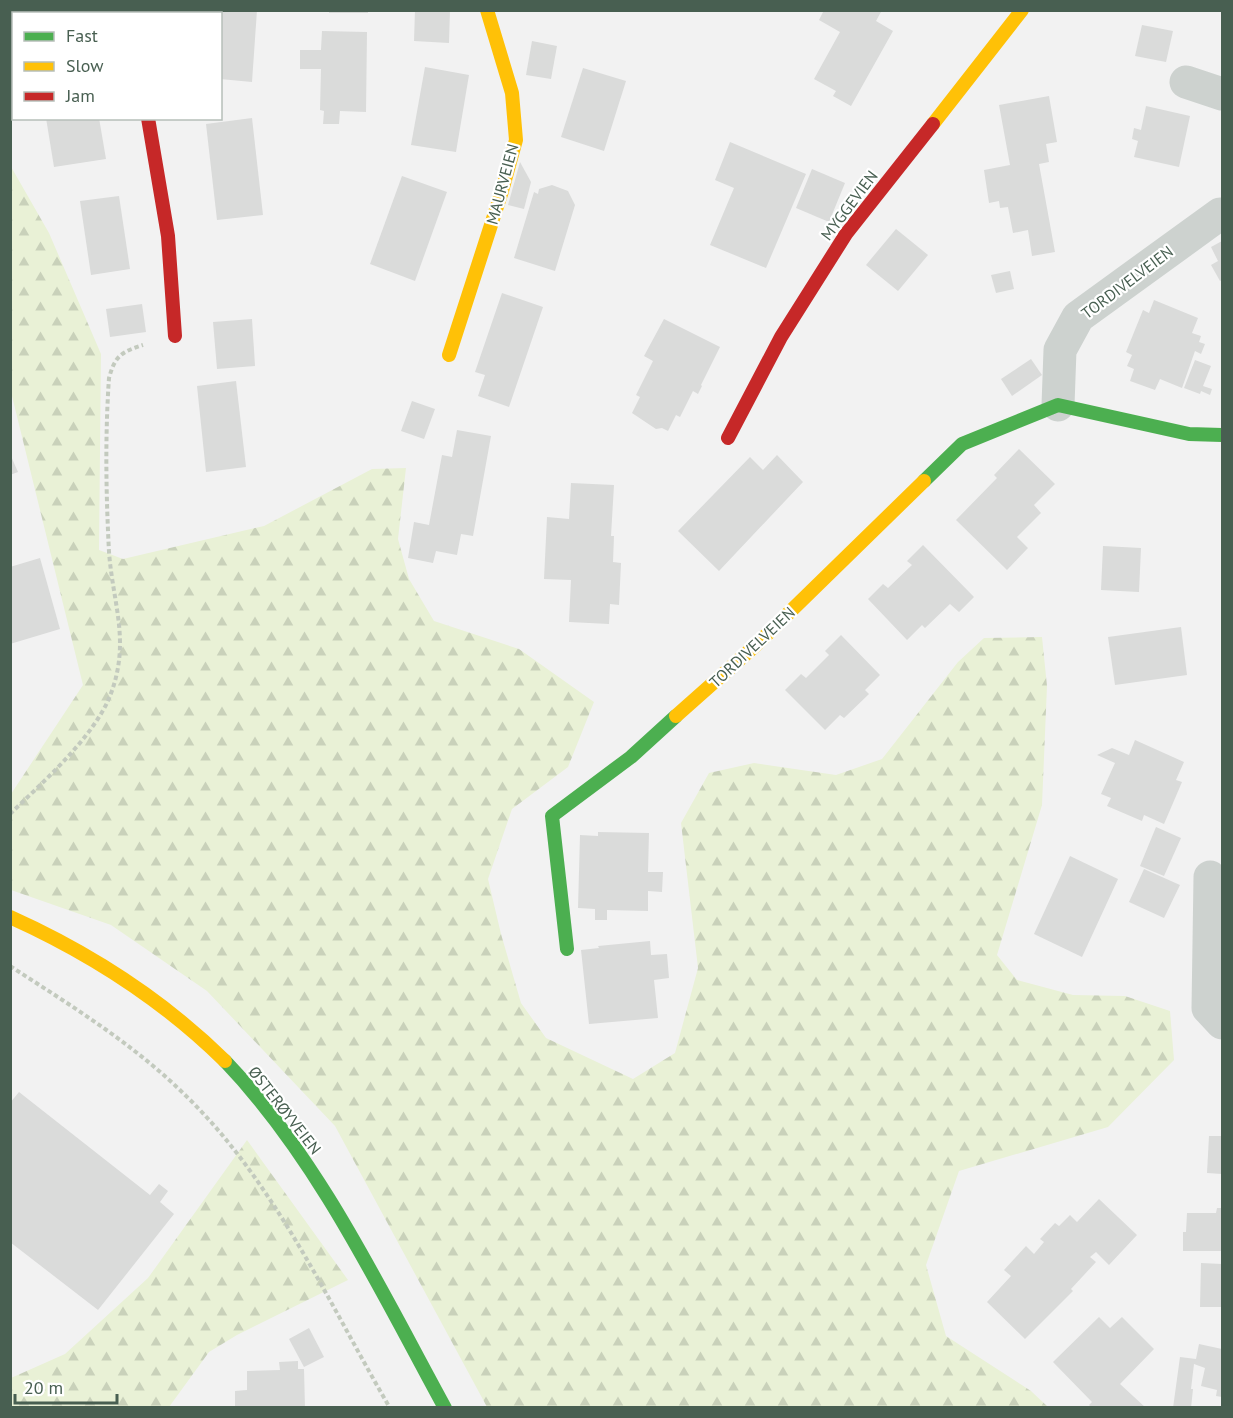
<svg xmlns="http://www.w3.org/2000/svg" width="1233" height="1418" font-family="'PT Sans',sans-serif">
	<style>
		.forest { fill: url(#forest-firs) }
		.building { fill: #dadbda }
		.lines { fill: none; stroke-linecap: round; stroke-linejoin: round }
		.path { stroke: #c3cabe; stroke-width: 4; stroke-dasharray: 4.5 3; stroke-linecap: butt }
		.street { stroke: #cdd2cf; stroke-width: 33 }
		.fast { stroke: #4caf50; stroke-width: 14 }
		.slow { stroke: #ffc107; stroke-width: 14 }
		.jam { stroke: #c62828; stroke-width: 14 }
		.labels { text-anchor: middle; stroke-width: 4.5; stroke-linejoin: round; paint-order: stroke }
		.street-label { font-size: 16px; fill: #485f51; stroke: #fff }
	</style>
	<defs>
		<pattern id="forest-firs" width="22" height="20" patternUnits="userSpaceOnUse" patternTransform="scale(1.5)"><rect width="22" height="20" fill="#e9f1d6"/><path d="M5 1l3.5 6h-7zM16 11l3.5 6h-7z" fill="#c9d1ba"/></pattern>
	</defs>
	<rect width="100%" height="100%" fill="#f2f2f2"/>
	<g class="forest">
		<path d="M10,165L49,233L101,354L99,550L123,559L264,526L372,469L406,468L398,539L409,579L434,621L519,649L594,702L568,767L512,809L488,879L501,934L521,1003L546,1038L633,1079L675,1053L698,968L681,823L709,773L754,763L836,775L882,759L958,662L984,638L1042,637L1047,686L1042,805L997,955L1017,980L1073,995L1125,996L1170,1011L1174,1060L1108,1127L959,1171L926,1265L946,1336L1031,1391L1048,1407H487L335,1126L207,991L111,925L11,890V794L83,685L11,392Z"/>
		<path d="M247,1140L348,1280L237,1335L209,1352L169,1407H11V1378L65,1354L148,1278Z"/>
	</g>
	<g class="building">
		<path d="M38,10H84L85,14H38Z"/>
		<path d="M167,10H196L195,14H166Z"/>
		<path d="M215,10H257L252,82L220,79V14H215Z"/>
		<rect x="329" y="10" width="39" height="3"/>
		<path d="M415,10H450L449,43L414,41Z"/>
		<path d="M824,10H882L876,21L893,31L851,106L833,96L836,91L814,79L840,32L819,20Z"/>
		<path d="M1142,25L1173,31L1166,62L1135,56Z"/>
		<path d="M322,31L367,32L366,112L340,111L339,124H323L324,111L320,110L321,69H300V50H321Z"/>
		<path d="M532,41L557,46L551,79L526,75Z"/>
		<path d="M425,67L469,75L456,152L411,145Z"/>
		<path d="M583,68L626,81L604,151L561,137Z"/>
		<path d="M1049,96L1057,142L1046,144L1049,162L1039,164L1055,252L1032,256L1028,230L1013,233L1008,207L1000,208L999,201L989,203L984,170L1010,165L999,105Z"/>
		<path d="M1146,106L1190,116L1179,167L1134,157L1138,141L1132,139L1134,128L1141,130Z"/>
		<path d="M46,118H99L106,159L54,167Z"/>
		<path d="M252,118L263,215L217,220L206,124Z"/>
		<path d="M730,142L806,174L766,268L710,245L734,188L715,180Z"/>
		<path d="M520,162L531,182L524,209L508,205Z"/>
		<path d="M812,169L845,183L829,222L796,208Z"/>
		<path d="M402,176L447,192L415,281L370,264Z"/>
		<path d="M552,185L568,191L575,205L555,271L514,258L534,192L538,194L539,189Z"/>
		<path d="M119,196L130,269L91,275L80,201Z"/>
		<path d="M896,229L928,255L898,291L866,265Z"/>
		<path d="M1222,241V280L1220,281L1211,265L1218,261L1211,247Z"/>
		<path d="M1010,271L1014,289L996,293L991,275Z"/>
		<path d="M502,293L543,307L509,407L478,396L485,375L475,372Z"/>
		<path d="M1154,300L1198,318L1192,333L1201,336L1199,342L1205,344L1201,354L1195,351L1182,388L1160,379L1155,390L1130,381L1134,369L1127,366L1132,355L1126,352L1143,310L1149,313Z"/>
		<path d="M142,304L146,332L110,337L106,309Z"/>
		<path d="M252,319L255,366L217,369L213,322Z"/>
		<path d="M664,319L720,347L701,385L702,386L698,394L693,391L680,417L676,415L668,431L662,428L656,429L632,413L640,397L636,395L653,361L644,356Z"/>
		<path d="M1031,359L1042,375L1012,396L1001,379Z"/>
		<path d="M1195,360L1211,366L1203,386L1212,389L1210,395L1201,391L1200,394L1184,388Z"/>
		<path d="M236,381L246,467L206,472L197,386Z"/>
		<path d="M412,401L435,409L424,439L401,431Z"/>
		<path d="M457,430L491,436L473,536L461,534L457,555L436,551L433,563L408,558L414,522L429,525L442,455L452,457Z"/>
		<path d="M1019,449L1055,484L1034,505L1041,513L1017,537L1028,548L1007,570L956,520L997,478L994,475Z"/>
		<path d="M10,454L18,472L10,475Z"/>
		<path d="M777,455L803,482L719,571L678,531L750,457L763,470Z"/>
		<path d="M571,483L614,485L611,536H614L613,562L621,563L619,605L610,604L609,624L569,622L571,580L544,579L547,517L569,519Z"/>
		<path d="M923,545L974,597L959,612L950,604L925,628L922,625L907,640L868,599L883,584L888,588L912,565L907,561Z"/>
		<path d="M1103,546L1141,548L1139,592L1101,590Z"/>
		<path d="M40,558L60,629L10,644V567Z"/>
		<path d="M1181,627L1187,675L1115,685L1108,637Z"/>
		<path d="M841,635L880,675L865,690L869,694L844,718L840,715L825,730L785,690L801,674L806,678L829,655L825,651Z"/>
		<path d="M1135,740L1184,762L1176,780L1182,782L1164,824L1144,815L1142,821L1107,806L1111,798L1101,794L1115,763L1097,755L1112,748L1129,755Z"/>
		<path d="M1156,827L1181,838L1164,876L1140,866Z"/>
		<path d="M598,832L649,833L648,872H663L662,892L648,891V911L607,910V920H595V909L578,908L580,835L598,836Z"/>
		<path d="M1070,856L1118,879L1082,957L1034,934Z"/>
		<path d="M1144,869L1180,885L1164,918L1129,902Z"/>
		<path d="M650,941L651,955L667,954L669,978L654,980L658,1018L589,1024L581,950L599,948L598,946Z"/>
		<path d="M19,1092L150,1195L159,1184L168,1191L160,1202L174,1214L98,1310L10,1242V1103Z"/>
		<path d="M1209,1136H1222V1174L1207,1173Z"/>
		<path d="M1099,1199L1137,1235L1109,1265L1096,1252L1090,1257L1096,1262L1071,1289L1073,1291L1025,1339L987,1302L1011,1276L1004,1270L1026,1246L1034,1254L1044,1242L1040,1239L1055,1223L1059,1226L1070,1215L1077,1222Z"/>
		<path d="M1217,1208H1222V1251H1183V1232H1186L1187,1213H1216Z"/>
		<path d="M1201,1263L1222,1264V1307H1200Z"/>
		<path d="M1099,1317L1110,1328L1122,1317L1154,1349L1120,1384L1146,1408H1092L1089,1405L1092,1402L1053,1362Z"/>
		<path d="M309,1328L324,1357L304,1367L289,1339Z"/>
		<path d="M1199,1344L1222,1349V1397L1216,1396L1217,1390L1201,1386L1205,1368L1194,1364L1191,1389H1193L1191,1408H1173L1180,1357L1196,1359Z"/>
		<path d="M298,1361V1369H304L305,1408H235V1391L247,1390V1371L280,1370L279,1362Z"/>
	</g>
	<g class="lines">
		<g class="path">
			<path d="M10,814C43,782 93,738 110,696C131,642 113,605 109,552C106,494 105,436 109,378C115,356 121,352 143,345"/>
			<path d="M10,966C70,1005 132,1043 183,1093C274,1180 327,1300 390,1408"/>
		</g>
		<g class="street">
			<path d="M142,14V10"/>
			<path d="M1186,82L1222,94"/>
			<path d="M1058,405L1060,350L1078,317L1220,214"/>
			<path d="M1210,877L1208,1008L1222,1023"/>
		</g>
		<g class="fast">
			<path d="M924,481L962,444L1058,405L1189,434L1222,435"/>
			<path d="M567,949L552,816L631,757L676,716"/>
			<path d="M225,1061C318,1158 381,1291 445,1408"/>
		</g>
		<g class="slow">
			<path d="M933,124L1022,10"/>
			<path d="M449,355L502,191L516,140L512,93L487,10"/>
			<path d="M676,716L756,645L924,481"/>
			<path d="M10,917C90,953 162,999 225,1061"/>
		</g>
		<g class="jam">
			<path d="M148,118L168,236L175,336"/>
			<path d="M728,438L781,337L846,234L933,124"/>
		</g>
	</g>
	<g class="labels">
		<g class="street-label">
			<text transform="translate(502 184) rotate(-75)" y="6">MAURVEIEN</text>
			<text transform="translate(849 205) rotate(-53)" y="6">MYGGEVIEN</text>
			<text transform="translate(1127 282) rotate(-37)" y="6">TORDIVELVEIEN</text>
			<text transform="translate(752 647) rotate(-43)" y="6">TORDIVELVEIEN</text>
			<text transform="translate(285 1110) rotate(52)" y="6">ØSTERØYVEIEN</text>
		</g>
	</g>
	<rect width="1233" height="1418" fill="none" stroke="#485f51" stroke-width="24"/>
	<rect x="12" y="12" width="210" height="108" fill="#ffffff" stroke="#b6bfb9" stroke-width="1.5"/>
	<rect x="24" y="32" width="30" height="9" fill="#4caf50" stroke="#b6bfb9" stroke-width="1.5"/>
	<text x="66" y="42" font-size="18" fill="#485f51">Fast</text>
	<rect x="24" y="62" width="30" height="9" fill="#ffc107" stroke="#b6bfb9" stroke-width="1.5"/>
	<text x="66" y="72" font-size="18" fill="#485f51">Slow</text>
	<rect x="24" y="92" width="30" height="9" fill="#c62828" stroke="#b6bfb9" stroke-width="1.5"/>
	<text x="66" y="102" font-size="18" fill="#485f51">Jam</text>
	<path d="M15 1394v9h102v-9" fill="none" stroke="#485f51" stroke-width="3"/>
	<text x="24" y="1394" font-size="18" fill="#485f51" stroke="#ffffff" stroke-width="4.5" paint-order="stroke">20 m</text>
</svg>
